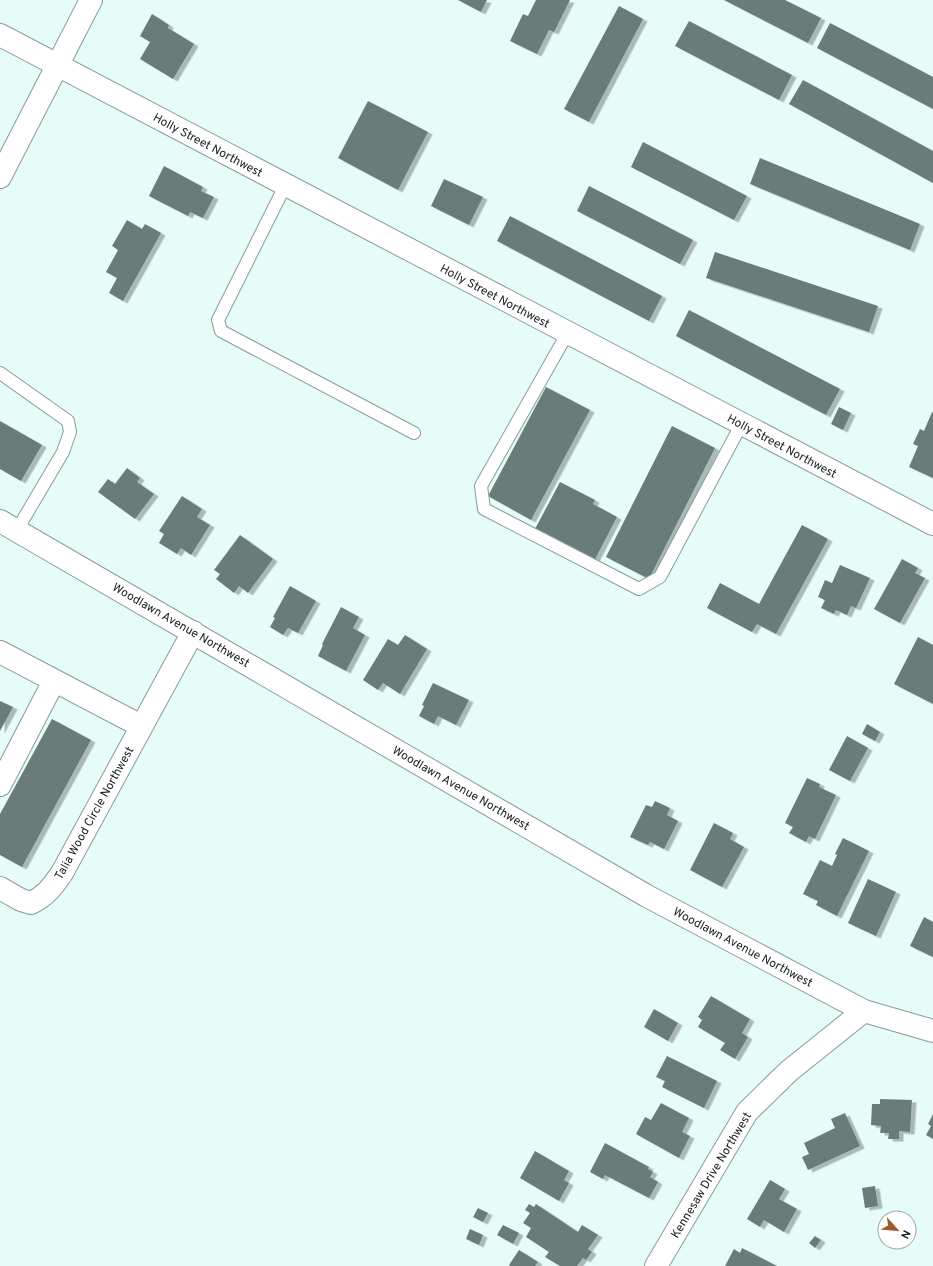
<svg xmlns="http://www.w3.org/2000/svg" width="933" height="1266" font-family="Overpass,sans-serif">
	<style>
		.building { fill: #697c79; filter: url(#shadow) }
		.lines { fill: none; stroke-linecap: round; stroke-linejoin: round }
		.lane-casing { stroke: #899c99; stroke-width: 14 }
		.street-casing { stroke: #899c99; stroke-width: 24 }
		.secondary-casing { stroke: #899c99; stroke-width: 24 }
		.lane { stroke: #fff; stroke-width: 12 }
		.street { stroke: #fff; stroke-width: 22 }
		.secondary { stroke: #fff; stroke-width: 22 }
		.labels { text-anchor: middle; stroke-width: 3; stroke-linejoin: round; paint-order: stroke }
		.street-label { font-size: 12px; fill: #171f1d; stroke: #fff }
	</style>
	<defs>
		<filter id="shadow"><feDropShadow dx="4.5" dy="2.5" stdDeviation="0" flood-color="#0004"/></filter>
	</defs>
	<rect width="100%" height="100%" fill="#e6fcf8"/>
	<g class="building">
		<path d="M458,0H487L481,12Z"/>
		<path d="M536,0H570L554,32L549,30L537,54L510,41L523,14L528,16Z"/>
		<path d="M724,0H785L821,18L808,43Z"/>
		<path d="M619,6L643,19L589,122L564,109Z"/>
		<path d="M152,14L169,25L168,28L194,44L173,79L140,59L150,42L140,36Z"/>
		<path d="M689,21L792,75L779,100L675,46Z"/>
		<path d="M830,23L933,77V109L817,48Z"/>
		<path d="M803,80L933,151V183L789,104Z"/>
		<path d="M368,101L428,132L398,190L338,158Z"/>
		<path d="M643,142L747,196L734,220L631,167Z"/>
		<path d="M760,158L920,224L910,250L750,184Z"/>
		<path d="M164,166L203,187L201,191L214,197L203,218L190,212L188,216L149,196Z"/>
		<path d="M444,179L483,197L469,225L431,206Z"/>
		<path d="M589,186L693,240L680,264L577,211Z"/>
		<path d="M510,216L662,296L649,321L497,241Z"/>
		<path d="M127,220L142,229L145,224L161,233L123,301L109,293L117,278L106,272L118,250L112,246Z"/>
		<path d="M715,252L878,306L869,332L706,278Z"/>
		<path d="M689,310L840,389L826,415L676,336Z"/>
		<path d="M546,387L590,410L531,520L488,496Z"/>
		<path d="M839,407L851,413L843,430L831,424Z"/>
		<path d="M932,412L933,413V478L909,467L918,446L913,444L920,429L924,431Z"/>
		<path d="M0,421L42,445L21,481L0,469Z"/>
		<path d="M672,426L715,448L649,579L606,557Z"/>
		<path d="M127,468L140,478L137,482L154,494L135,519L98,492L108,479L115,484Z"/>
		<path d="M560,482L595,500L593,504L617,517L594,561L535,529Z"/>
		<path d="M182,496L202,509L197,517L210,525L191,555L181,548L177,554L159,543L164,534L159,531Z"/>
		<path d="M802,525L828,539L776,634L757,624L752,632L707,608L720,583L759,604Z"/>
		<path d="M240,535L273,559L248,593L239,586L234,593L216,579L220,574L214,570Z"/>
		<path d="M902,559L918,568L915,573L925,578L900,623L874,609Z"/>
		<path d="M840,565L870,578L856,608L851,606L847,615L836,610L834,614L821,608L825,600L818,597L825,580L832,583Z"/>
		<path d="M290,586L316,601L298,633L288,628L283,635L270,627L275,618L273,617Z"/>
		<path d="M341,607L359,617L353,628L365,635L346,671L318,656L323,645L322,644Z"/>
		<path d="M405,635L427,649L400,694L383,683L378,690L363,680L388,639L398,645Z"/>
		<path d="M918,637L933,645V704L894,684Z"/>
		<path d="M433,683L469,700L456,725L438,716L434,724L419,716L424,706L422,705Z"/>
		<path d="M0,701L13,707L0,731Z"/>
		<path d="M52,719L91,740L22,867L0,855V814Z"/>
		<path d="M867,724L880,732L875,741L862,734Z"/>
		<path d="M847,736L868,748L850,781L829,770Z"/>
		<path d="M807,778L820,784L819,787L836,795L815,839L809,836L806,842L789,833L793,827L785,823Z"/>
		<path d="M655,801L670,808L667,815L678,821L664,849L650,842L648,845L630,837L646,805L652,807Z"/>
		<path d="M714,823L733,833L730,839L744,847L722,887L690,870Z"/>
		<path d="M843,838L869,851L837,916L816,905L818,901L803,894L820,860L832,866L837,855L835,854Z"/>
		<path d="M868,879L896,892L876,936L848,923Z"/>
		<path d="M924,917L933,922V957L910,946Z"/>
		<path d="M711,996L750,1019L742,1033L748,1037L735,1059L720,1050L725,1043L698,1027L702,1020L698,1017Z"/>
		<path d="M654,1009L678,1023L668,1041L644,1027Z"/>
		<path d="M667,1056L717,1081L704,1108L662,1087L665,1081L656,1077Z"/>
		<path d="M880,1099L912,1100L910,1132L899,1131V1139H888L889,1133H880L881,1126L871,1125L872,1104H880Z"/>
		<path d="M661,1103L689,1118L682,1132L690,1136L679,1158L636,1134L645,1117L651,1120Z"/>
		<path d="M845,1113L860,1146L808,1170L802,1157L809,1154L804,1143L835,1128L831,1119Z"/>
		<path d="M933,1114V1139L926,1135L931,1126L928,1124Z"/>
		<path d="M605,1143L649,1167L648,1169L653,1172L650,1177L658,1182L649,1198L605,1175L603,1179L590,1172Z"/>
		<path d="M535,1151L569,1171L564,1180L569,1183L559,1201L520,1178Z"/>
		<path d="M770,1180L785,1189L779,1199L797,1209L784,1232L764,1220L760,1227L747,1219Z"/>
		<path d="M875,1186L878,1206L865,1208L862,1188Z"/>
		<path d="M529,1204L534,1207L536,1204L578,1232L582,1225L598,1235L588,1249L592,1252L586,1260L583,1258L577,1266H560L545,1257L549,1252L526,1237L531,1228L523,1223L530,1213L525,1210Z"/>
		<path d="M478,1208L488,1213L483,1222L473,1217Z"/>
		<path d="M503,1225L519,1233L513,1244L497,1235Z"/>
		<path d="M470,1229L483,1235L479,1245L466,1239Z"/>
		<path d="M815,1236L821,1240L815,1248L809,1243Z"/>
		<path d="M742,1248L777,1266H725L734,1249L740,1253Z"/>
		<path d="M519,1250L538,1262L535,1266H510L509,1265Z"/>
	</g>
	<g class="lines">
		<g class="lane-casing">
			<g id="lane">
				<path d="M285,186L218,320L221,331L414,433"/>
				<path d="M567,334L481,486L484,509L639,589L660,577L741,425"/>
				<path d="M0,373L68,421L70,432L63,452L17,530"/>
			</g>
		</g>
		<g class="street-casing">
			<g id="street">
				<path d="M0,35L933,524"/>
				<path d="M0,521L647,896L864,1011L933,1031"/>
				<path d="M0,652L141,726"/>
				<path d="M0,785L54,681"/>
				<path d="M0,888L21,900L31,903C47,895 52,887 62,873L193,632"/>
				<path d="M656,1266L747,1112L789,1071L864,1011"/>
			</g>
		</g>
		<g class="secondary-casing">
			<path id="secondary" d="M0,177L91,0"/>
		</g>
		<use href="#lane" class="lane"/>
		<use href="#street" class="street"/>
		<use href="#secondary" class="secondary"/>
	</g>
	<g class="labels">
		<g class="street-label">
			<text transform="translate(208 145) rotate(28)" y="4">Holly Street Northwest</text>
			<text transform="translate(495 296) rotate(28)" y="4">Holly Street Northwest</text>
			<text transform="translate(782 446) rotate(28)" y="4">Holly Street Northwest</text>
			<text transform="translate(181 625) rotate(30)" y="4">Woodlawn Avenue Northwest</text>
			<text transform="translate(461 788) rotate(30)" y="4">Woodlawn Avenue Northwest</text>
			<text transform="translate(94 813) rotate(-61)" y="4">Talia Wood Circle Northwest</text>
			<text transform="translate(743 947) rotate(28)" y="4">Woodlawn Avenue Northwest</text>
			<text transform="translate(711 1175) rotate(-59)" y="4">Kennesaw Drive Northwest</text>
		</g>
	</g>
	<g transform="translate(897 1230) rotate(117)"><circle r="19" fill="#ffffff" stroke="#a2a5a5"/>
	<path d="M0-3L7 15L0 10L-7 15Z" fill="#9f5b2d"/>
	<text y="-6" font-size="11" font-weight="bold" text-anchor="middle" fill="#171f1d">N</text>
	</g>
</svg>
